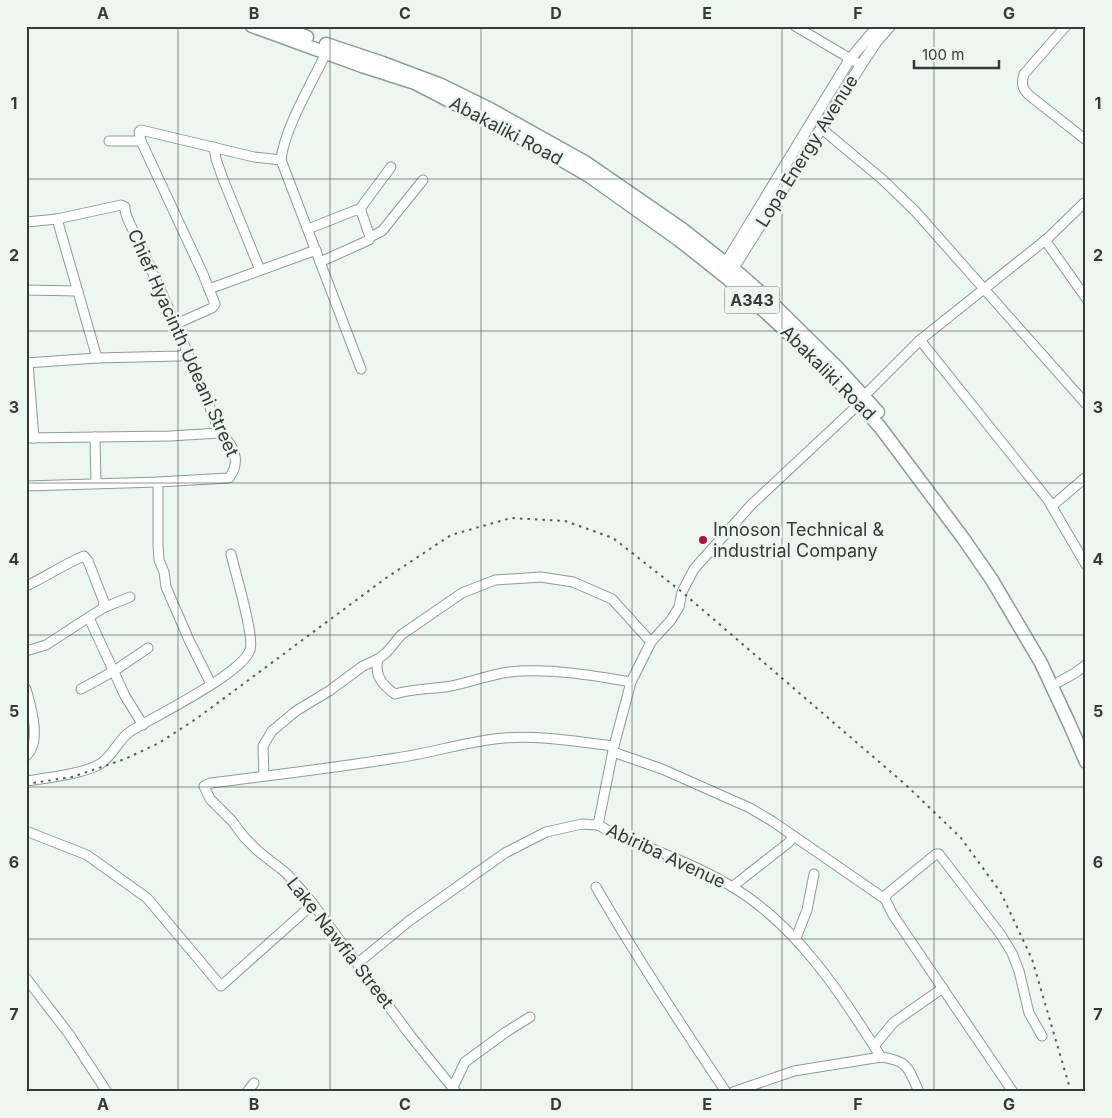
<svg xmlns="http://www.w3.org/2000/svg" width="1112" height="1118" font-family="Inter,sans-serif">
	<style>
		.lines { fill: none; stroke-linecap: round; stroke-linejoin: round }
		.minor-casing { stroke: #909b94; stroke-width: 11 }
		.major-casing { stroke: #909b94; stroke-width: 12 }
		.highway-casing { stroke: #909b94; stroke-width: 15 }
		.minor { stroke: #fff; stroke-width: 9 }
		.major { stroke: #fff; stroke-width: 10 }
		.highway { stroke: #fff; stroke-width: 12 }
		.rail { stroke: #575c5a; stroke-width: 2; stroke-dasharray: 2.5 5; stroke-linecap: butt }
		.grid { fill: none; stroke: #363a38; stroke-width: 1; stroke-opacity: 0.55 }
		.poi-dot { fill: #a91443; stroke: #ebf7f0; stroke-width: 2 }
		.labels { text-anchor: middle; stroke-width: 5; stroke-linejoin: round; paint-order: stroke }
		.shield { fill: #ebf7f0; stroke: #6c736f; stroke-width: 1 }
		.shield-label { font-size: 16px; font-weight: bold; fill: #363a38 }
		.street-label { font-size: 18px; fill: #363a38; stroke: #ebf7f0 }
		.poi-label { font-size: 18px; fill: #363a38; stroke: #ebf7f0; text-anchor: start }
		.neatline { fill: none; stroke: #363a38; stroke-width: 2 }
		.grid-label { font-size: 16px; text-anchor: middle; font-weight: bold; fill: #363a38 }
	</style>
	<rect width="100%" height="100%" fill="#ebf7f0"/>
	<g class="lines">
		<g class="minor-casing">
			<g id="minor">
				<path d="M795,26L861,65"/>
				<path d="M1066,26L1024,74C1021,84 1022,89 1030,96L1086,140"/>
				<path d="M326,53C312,83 284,129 281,160L361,369"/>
				<path d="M822,129L883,180L916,212L1086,404"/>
				<path d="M109,141H141"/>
				<path d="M214,147L216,159L223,179L260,270"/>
				<path d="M359,210L391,167"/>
				<path d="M57,219L97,358"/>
				<path d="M26,222L57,219L121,205L125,207C124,217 138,238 142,249C170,310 196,371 220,433C235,446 241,462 229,478L158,482L26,486"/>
				<path d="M308,229L356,210L361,211L370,237L369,240L320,262"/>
				<path d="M370,237L382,231L423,180"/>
				<path d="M1045,240L1086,298"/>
				<path d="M209,289L316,250"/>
				<path d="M26,290L78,291"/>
				<path d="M176,324L212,308L215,304L203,274L141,141L139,132L141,130L254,157L281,160"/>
				<path d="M920,340L1048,500L1086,565"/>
				<path d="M26,363L97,358L179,356L188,353"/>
				<path d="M28,363L34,438"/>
				<path d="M864,396L920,340L1048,238L1084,203"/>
				<path d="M95,437L96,483"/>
				<path d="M26,438L170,436L220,433"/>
				<path d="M158,482V544L159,560L164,572L166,587L189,640L211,684"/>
				<path d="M1052,506L1086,477"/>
				<path d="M26,586C46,577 64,564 84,556L88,561L104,602L103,608"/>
				<path d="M89,618L125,696L143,725"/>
				<path d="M26,651L46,645L103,608L130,597"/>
				<path d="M378,659C374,675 382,685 395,694C412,689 428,689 445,687C466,684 487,675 509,672C550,668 591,675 631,682"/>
				<path d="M1059,682L1075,673L1086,665"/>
				<path d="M26,689C31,707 42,742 26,756"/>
				<path d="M81,689L114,671L148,648"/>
				<path d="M613,752L662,769L750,808L772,821L885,899"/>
				<path d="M264,776L263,746L272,731L296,711L329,691L363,666L378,659L387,652L401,635L462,593L495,580L541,577L573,582L612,599L651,642"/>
				<path d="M26,781C46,778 83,774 100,764C113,756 119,738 131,731C155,716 242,674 250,650C255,637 235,572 231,554"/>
				<path d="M598,825L614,746L631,682L651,642L671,620L679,607L682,592L694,569L752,504L859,404"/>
				<path d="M26,831L87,855L147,898L221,986L313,904"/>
				<path d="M596,887C636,957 681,1025 726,1092"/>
				<path d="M732,887L788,843L794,836"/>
				<path d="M796,938L807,910L814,874"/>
				<path d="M358,963L409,921L505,853L546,832L582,824L598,825L613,833C652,849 694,864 731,886C798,926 840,993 881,1057C909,1061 908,1068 919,1092"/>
				<path d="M26,978L69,1034L107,1092"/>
				<path d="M874,1046L894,1022L943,988"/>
				<path d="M453,1087L465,1062L506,1032L530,1017"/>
				<path d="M247,1092L254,1083"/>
				<path d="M456,1092L410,1035L310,900L286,873L258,851L244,837L232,821L210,799L204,786L211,783C273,775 334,768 396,758C432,753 468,741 504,738C541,735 578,742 614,746"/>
				<path d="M733,1092L794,1071L881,1057"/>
				<path d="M1013,1092L893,915L885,899L887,894L936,854H939L1001,935L1012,953L1019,971L1029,1013L1042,1036"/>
			</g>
		</g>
		<g class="major-casing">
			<g id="major">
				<path d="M722,269L850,59L878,26"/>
				<path d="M729,275L861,65L877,41L890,26"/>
			</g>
		</g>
		<g class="highway-casing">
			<g id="highway">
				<path d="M252,26L362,66L415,83L553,155L589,176L679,240L727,278L761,308L831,373L880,427L963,538L992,580L1041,663L1069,723L1086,762"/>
				<path d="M280,26L307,37"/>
				<path d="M326,44L383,63L439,84L490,109L585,162L682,229L742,276L770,301L837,367L878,412"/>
			</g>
		</g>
		<use href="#minor" class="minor"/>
		<use href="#major" class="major"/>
		<use href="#highway" class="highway"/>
		<path class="rail" d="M26,784L72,777L125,759L159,743L196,719L386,578L451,535L511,518L565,521L613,538L682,592L906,785L961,838L1001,893L1032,959L1071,1092"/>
	</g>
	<path class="grid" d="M178,26V1092M330,26V1092M481,26V1092M632,26V1092M782,26V1092M934,26V1092M26,179H1086M26,331H1086M26,483H1086M26,635H1086M26,787H1086M26,939H1086"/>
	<circle class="poi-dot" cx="703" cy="540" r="5"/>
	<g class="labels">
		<rect class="shield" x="724.5" y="286.5" width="55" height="27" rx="4"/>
		<g class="shield-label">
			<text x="752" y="306">A343</text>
		</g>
		<g class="street-label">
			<text transform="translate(506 131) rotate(28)" y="6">Abakaliki Road</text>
			<text transform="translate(807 151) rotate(-58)" y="6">Lopa Energy Avenue</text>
			<text transform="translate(183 343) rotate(66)" y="6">Chief Hyacinth Udeani Street</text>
			<text transform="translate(828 373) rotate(45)" y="6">Abakaliki Road</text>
			<text transform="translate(666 856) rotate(25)" y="6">Abiriba Avenue</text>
			<text transform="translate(340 943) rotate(52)" y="6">Lake Nawfia Street</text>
		</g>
		<g class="poi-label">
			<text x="713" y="536">Innoson Technical &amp;<tspan x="713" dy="21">industrial Company</tspan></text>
		</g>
	</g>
	<rect width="1112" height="1118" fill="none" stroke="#ebf7f0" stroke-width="55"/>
	<path d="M914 60v8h85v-8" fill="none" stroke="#363a38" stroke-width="2.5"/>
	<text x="922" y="60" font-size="15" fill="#363a38" stroke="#ebf7f0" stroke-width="4" paint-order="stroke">100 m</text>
	<rect x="28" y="28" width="1056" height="1062" class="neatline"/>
	<g class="grid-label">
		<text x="103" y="19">A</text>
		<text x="254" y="19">B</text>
		<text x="405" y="19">C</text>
		<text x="556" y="19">D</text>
		<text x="707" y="19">E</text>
		<text x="858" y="19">F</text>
		<text x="1009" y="19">G</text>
		<text x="14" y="109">1</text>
		<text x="1098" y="109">1</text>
		<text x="14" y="261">2</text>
		<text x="1098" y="261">2</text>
		<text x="14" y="413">3</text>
		<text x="1098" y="413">3</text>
		<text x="14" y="565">4</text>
		<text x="1098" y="565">4</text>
		<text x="14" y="717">5</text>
		<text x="1098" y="717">5</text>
		<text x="14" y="868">6</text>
		<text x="1098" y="868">6</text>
		<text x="14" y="1020">7</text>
		<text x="1098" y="1020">7</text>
		<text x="103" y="1110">A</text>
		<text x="254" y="1110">B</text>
		<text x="405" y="1110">C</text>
		<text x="556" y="1110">D</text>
		<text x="707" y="1110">E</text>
		<text x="858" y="1110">F</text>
		<text x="1009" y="1110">G</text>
	</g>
</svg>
